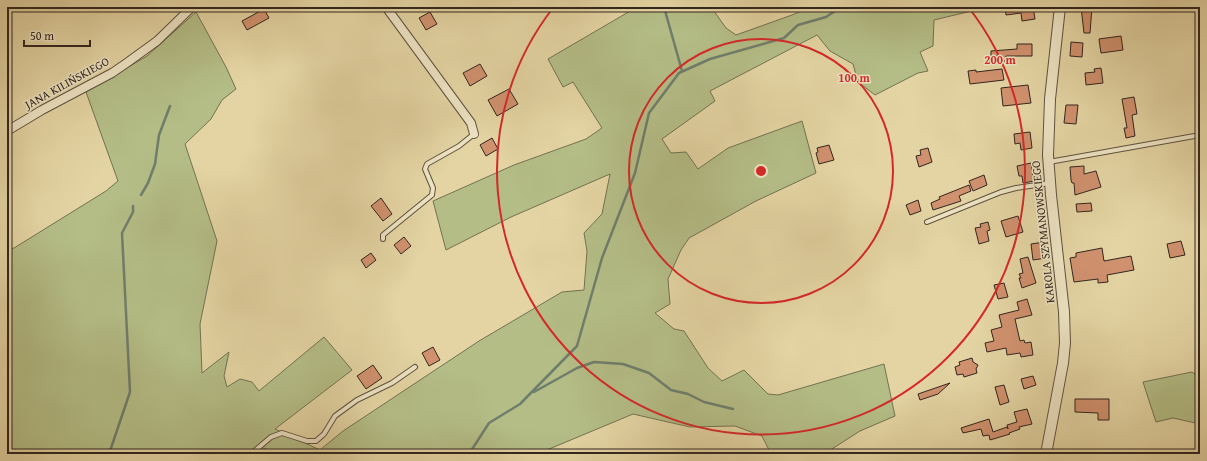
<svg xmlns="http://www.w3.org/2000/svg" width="1207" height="461" font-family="'Gentium Book Plus',serif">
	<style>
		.green { fill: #b4bd86; stroke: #737252 }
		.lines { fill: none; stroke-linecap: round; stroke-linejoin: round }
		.stream { stroke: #6f7e6c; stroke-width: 2.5 }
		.building { fill: #d0916e; stroke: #32261f }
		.service-casing { stroke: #5e5240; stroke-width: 6 }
		.minor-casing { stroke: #5e5240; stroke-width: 10 }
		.tertiary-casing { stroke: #5e5240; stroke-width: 12 }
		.service { stroke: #ede3c3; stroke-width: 4 }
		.minor { stroke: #ede3c3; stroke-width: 8 }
		.tertiary { stroke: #ede3c3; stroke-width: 10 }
		.ring { fill: none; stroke: #d62828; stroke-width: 2 }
		.labels { text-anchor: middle; stroke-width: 3; stroke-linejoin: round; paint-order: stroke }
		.street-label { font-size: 12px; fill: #32261f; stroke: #ede3c3 }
		.centre { fill: #d62828; stroke: #ede3c3; stroke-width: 2 }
		.ring-label { font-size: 12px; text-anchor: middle; font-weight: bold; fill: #d62828; stroke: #ede3c3; stroke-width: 3; stroke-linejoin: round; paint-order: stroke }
	</style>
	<rect width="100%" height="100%" fill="#e4d4a3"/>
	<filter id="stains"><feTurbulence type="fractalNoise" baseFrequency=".005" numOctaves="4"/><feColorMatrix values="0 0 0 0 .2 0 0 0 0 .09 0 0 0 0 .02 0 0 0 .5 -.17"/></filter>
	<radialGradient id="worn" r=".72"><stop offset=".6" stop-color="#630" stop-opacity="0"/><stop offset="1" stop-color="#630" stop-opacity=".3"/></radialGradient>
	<g class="green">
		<path d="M637,7H711L726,28L736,35L792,15L811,7H988L934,20L933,46L920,52L928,71L918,73L875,95L858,82L853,64L830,51L817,35L710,91L715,101L662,139L671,153L686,152L698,169L728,148L802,121L816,173L756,201L689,238L681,250L668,279L670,304L655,313L674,329L684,331L708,368L722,381L744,370L768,394L778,395L884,364L895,416L860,431L824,454H771L762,436L735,426L690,427L633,414L542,452V454H273L265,448L257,454H7V250L14,248L106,191L118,181L86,92L147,56L196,12L226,67L236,89L222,100L211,119L185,144L217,241L200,324L202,373L229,352L224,376L227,387L240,379L252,382L259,391L324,337L352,370L275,429L320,450L343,431L479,341L562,292L584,290L587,251L584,233L602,214L610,174L511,217L446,250L433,201L514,165L586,139L602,128L573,82L563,87L548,59Z"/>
		<path d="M1192,372L1200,378V424L1173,418L1156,422L1143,382Z"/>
	</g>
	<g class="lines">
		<g class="stream">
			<path d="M664,7L682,71"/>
			<path d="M141,195L148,183L155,164L159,135L170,106"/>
			<path d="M534,392L577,368L594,362L623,364L649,373L671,390L688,394L704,402L733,409"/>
			<path d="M109,454L130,392L122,233L133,212V206"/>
			<path d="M469,454L489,423L520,404L577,346L602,258L635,173L649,113L679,73L710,59L784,38L798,25L826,17L841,7"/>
		</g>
	</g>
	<g class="building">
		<path d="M1009,7H1033L1035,19L1022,21L1021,13L1006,15L1005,8Z"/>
		<path d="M1081,7H1092L1090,33H1084Z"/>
		<path d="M264,9L269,18L247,30L242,21Z"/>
		<path d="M430,12L437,24L426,30L419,18Z"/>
		<path d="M1121,36L1123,50L1101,53L1099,39Z"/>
		<path d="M1071,42L1083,43L1082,57L1070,56Z"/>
		<path d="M1017,44H1032V56H1006V61H999L998,56H991V51L1017,49Z"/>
		<path d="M480,64L487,76L470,86L463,73Z"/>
		<path d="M1101,68L1103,83L1086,85L1085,73L1095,72L1094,69Z"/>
		<path d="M1002,69L1004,80L970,84L968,71L976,70V72Z"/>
		<path d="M1028,85L1031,103L1003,106L1001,88Z"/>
		<path d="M509,89L518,104L497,116L488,100Z"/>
		<path d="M1134,97L1137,114L1132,115L1135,136L1126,138L1124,128H1127L1122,99Z"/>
		<path d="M1066,105H1078L1076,124L1064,123Z"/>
		<path d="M1030,132L1032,148L1021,150L1020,143L1015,144L1014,134Z"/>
		<path d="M492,138L498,149L486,156L480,145Z"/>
		<path d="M829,145L834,160L819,164L816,153L818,152L817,148Z"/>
		<path d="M928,148L932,162L919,167L916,156L921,155L920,150Z"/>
		<path d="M1031,163L1034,181L1023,183L1022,176H1019L1017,166Z"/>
		<path d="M1084,166V174L1096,171L1101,187L1075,195L1074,183H1072L1071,180L1070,167Z"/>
		<path d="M984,175L987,185L973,191L969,181Z"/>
		<path d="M969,185L971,191L959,196L961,201L933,210L931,203L940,199L939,197Z"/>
		<path d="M381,198L392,214L383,221L371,206Z"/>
		<path d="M918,200L921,211L910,215L906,205Z"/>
		<path d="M1091,203L1092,211L1077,212L1076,204Z"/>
		<path d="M1018,216L1023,232L1006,237L1001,221Z"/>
		<path d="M988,222L990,230L987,231L989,241L979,244L975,228L981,227L980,224Z"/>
		<path d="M404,237L411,246L401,254L394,245Z"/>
		<path d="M1181,241L1185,255L1170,258L1167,244Z"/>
		<path d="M1044,242L1047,258L1033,260L1031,244Z"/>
		<path d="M1102,248L1104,261L1131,256L1134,270L1107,275L1108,282L1098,283V279L1074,282L1070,258L1076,257V253Z"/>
		<path d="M371,253L376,260L366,268L361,260Z"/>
		<path d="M1028,257L1036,283L1022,288L1019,278H1021L1019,274L1023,273L1020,259Z"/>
		<path d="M1004,283L1008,297L998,299L994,285Z"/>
		<path d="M1027,299L1032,315L1015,319L1020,341L1024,340L1025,343L1031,342L1033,355L1021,357L1020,353L1007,355L1006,348L987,352L985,343L994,341L991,330L1002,327L999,315L1019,310L1017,302Z"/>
		<path d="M433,347L440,360L429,366L422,353Z"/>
		<path d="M972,358L973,362L978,365L976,369L977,373L964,377L963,374L957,375L955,367L960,365L959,362Z"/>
		<path d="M373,365L382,378L366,389L357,376Z"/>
		<path d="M1033,376L1036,385L1024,389L1021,379Z"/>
		<path d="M950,383L938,394L920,400L918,394Z"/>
		<path d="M1004,385L1009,402L1000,405L995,387Z"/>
		<path d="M1075,399H1109V420H1098V413L1075,412Z"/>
		<path d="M1027,409L1032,424L1019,427L1020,429L1009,433L1010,434L990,440L989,435L983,436L981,429L963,433L961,428L989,419L993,432L1007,427L1008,429L1007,425L1017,422L1014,412Z"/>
	</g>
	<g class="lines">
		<g class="service-casing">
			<g id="service">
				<path d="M1049,162L1200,135"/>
				<path d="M927,222L1001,192L1016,188L1050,183"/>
				<path d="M383,239V235L432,195L433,188L425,169L427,164L459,146L474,134"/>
				<path d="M251,454L271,437L282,433L307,441H316L324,434L335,416L357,400L392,383L415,367"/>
			</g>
		</g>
		<g class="minor-casing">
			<g id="minor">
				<path d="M386,7L471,123L474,134"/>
				<path d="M7,131L42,110L112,73L128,62L157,41L192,7"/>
			</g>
		</g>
		<g class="tertiary-casing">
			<path id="tertiary" d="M1046,454L1063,363L1065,343L1064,312L1051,195L1048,155L1050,99L1060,7"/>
		</g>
		<use href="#service" class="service"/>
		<use href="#minor" class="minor"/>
		<use href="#tertiary" class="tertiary"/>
	</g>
	<g class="ring">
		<circle cx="761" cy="171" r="132"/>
		<path d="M969 8A264 264 0 1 1 553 8"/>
	</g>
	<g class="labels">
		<g class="street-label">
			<text transform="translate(67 83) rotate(-29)" y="4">JANA KILIŃSKIEGO</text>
			<text transform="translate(1043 232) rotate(-96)" y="4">KAROLA SZYMANOWSKIEGO</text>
		</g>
	</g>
	<circle cx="761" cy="171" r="6" class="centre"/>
	<g class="ring-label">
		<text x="1000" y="64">200 m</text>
		<text x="854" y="82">100 m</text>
	</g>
	<rect width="1207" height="461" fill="none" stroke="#e4d4a3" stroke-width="24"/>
	<rect x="8" y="8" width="1191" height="445" fill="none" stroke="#32261f" stroke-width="2"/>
	<rect x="12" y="12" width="1183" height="437" fill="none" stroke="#32261f"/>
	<path d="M24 40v6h66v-6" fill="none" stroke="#32261f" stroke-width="2"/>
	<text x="30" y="40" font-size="12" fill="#32261f" stroke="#ede3c3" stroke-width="3" paint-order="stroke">50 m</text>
	<rect width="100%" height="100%" filter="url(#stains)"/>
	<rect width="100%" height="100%" fill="url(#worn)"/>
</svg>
